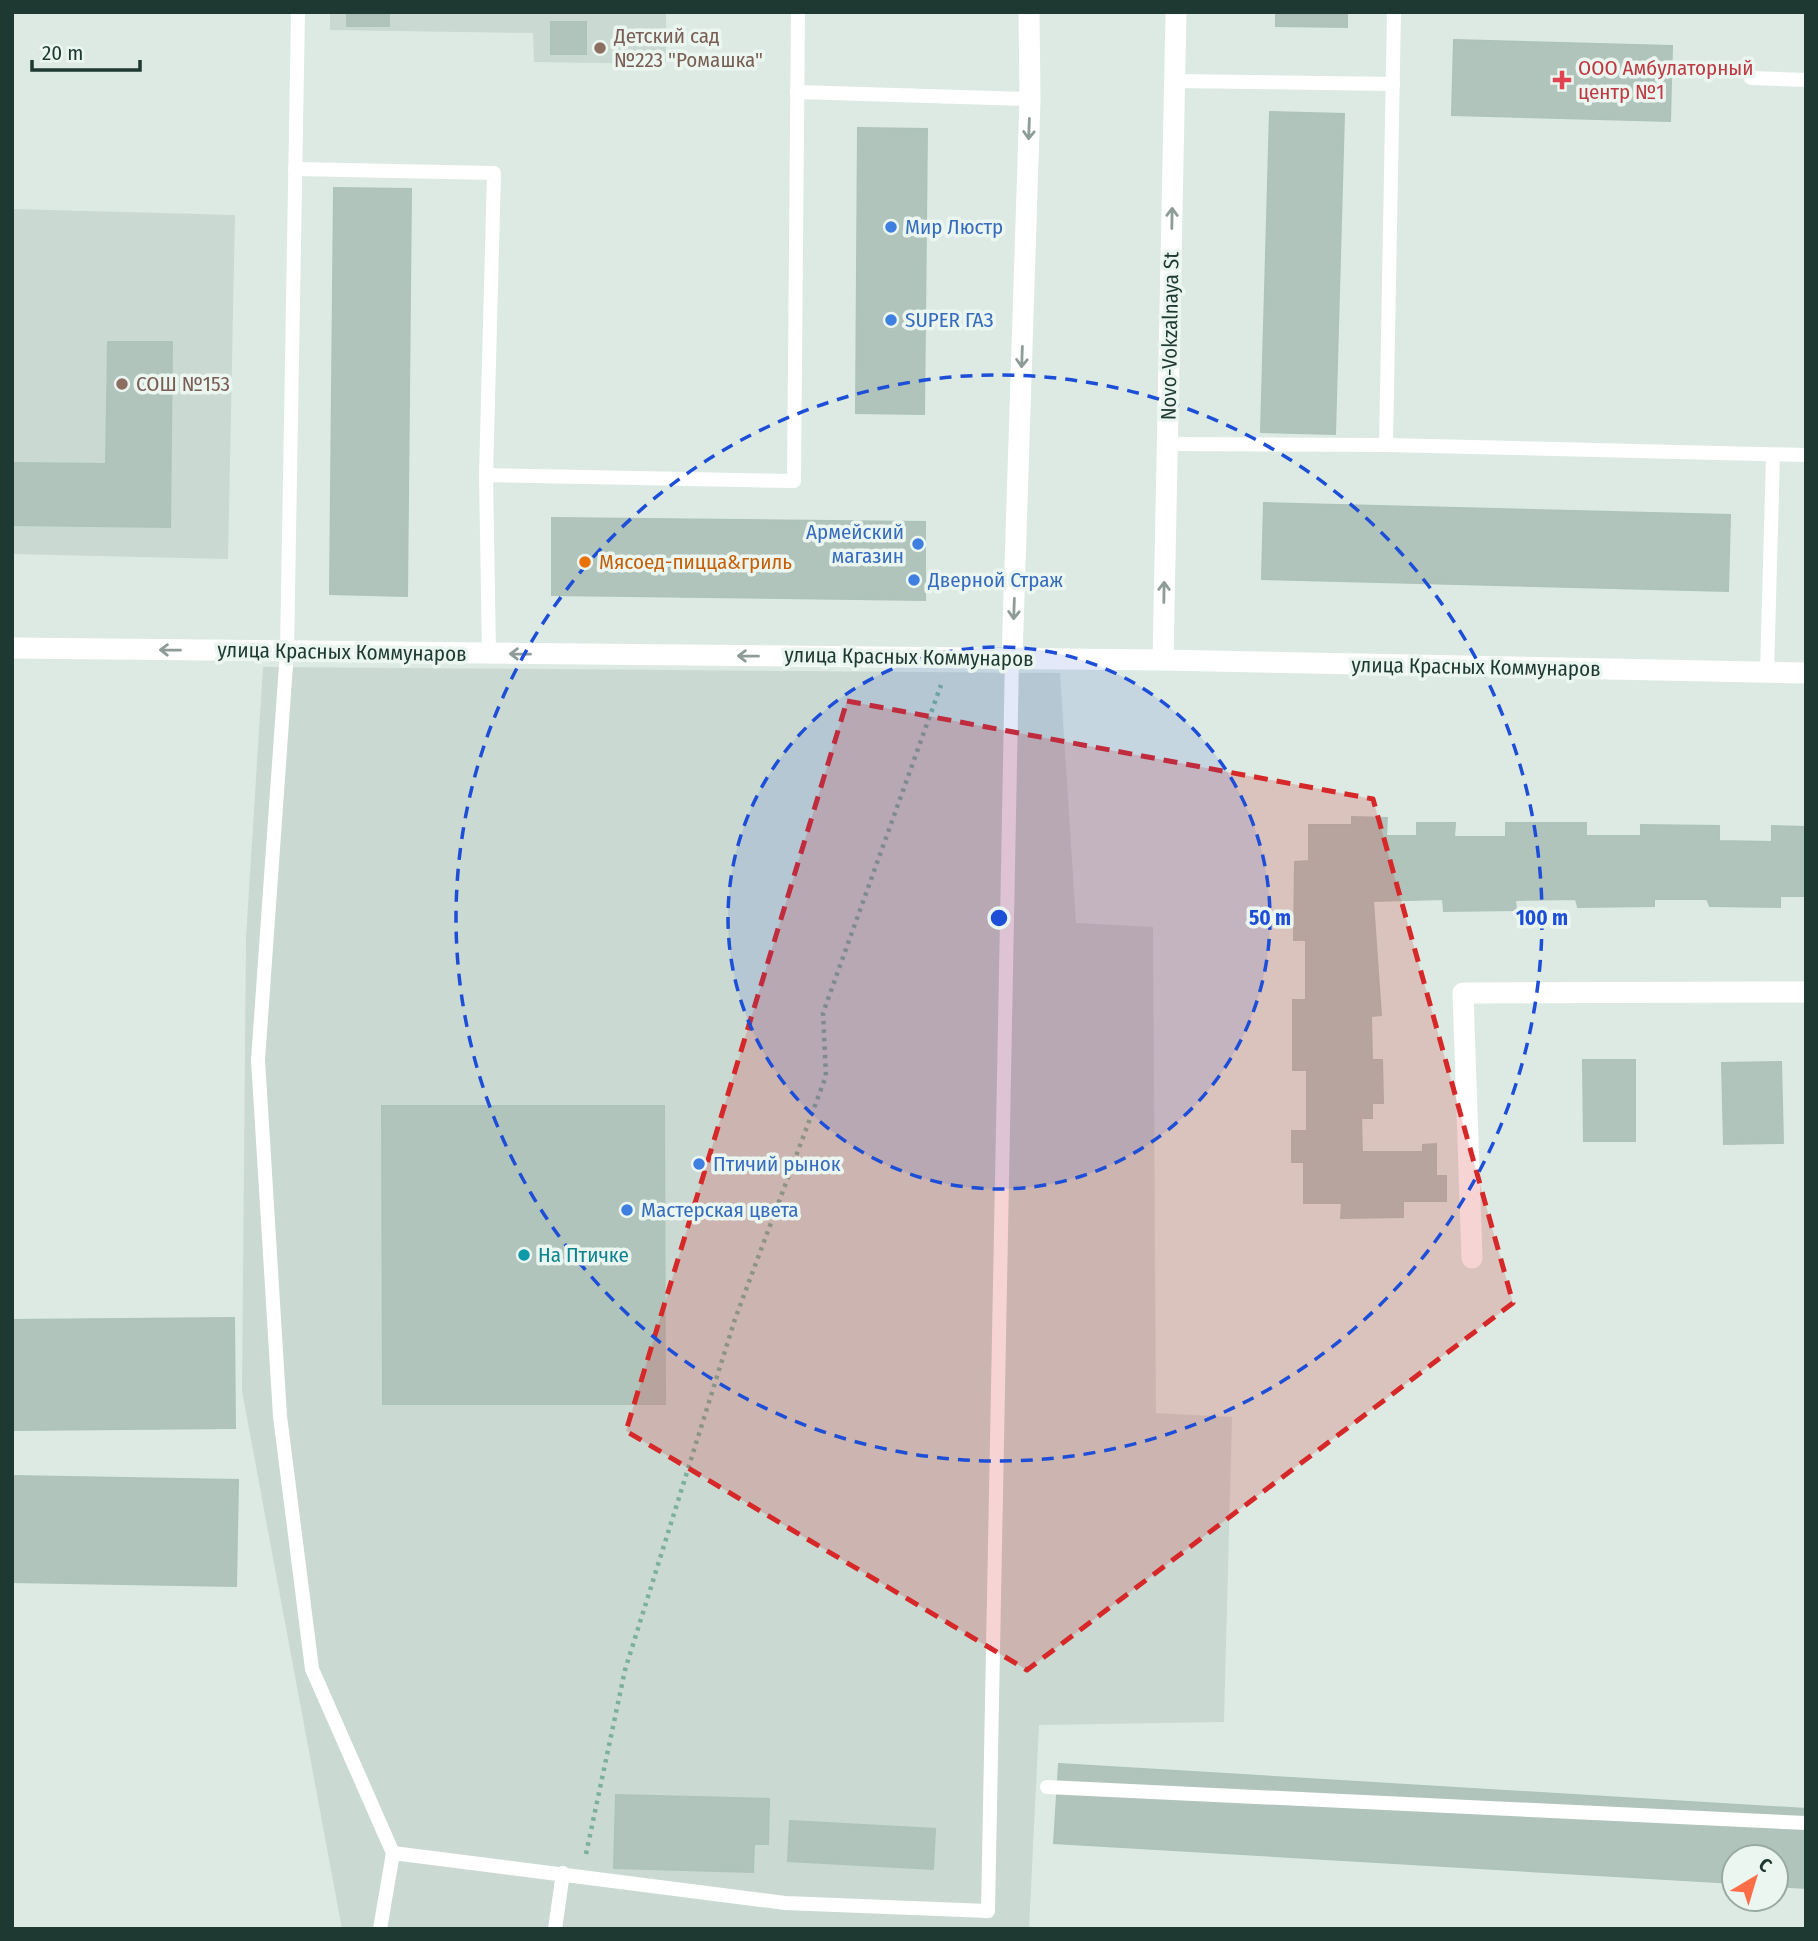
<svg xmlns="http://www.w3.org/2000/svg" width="1818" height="1941" font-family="'Fira Sans Condensed',sans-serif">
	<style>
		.built { fill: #cad9d2 }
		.building { fill: #b1c4bc; stroke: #aec3ba; stroke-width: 2 }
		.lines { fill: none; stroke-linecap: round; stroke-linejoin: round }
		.path { stroke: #7ab09d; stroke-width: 4.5; stroke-dasharray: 3.5 5; stroke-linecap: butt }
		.lane { stroke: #fff; stroke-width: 14 }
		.street { stroke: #fff; stroke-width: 21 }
		.oneway { stroke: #8e9c98 }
		.marked { fill: #d62828; fill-opacity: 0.2; stroke: #d62828; stroke-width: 5; stroke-dasharray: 14 9; stroke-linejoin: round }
		.ring { fill: none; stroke: #1d4ed8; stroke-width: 3.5; stroke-dasharray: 12 9 }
		.education-dot { fill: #8d6e63; stroke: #ecf6f1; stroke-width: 2.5 }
		.health-dot { fill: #e0444e; stroke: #ecf6f1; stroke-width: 2.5 }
		.shop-dot { fill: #3f7fe0; stroke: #ecf6f1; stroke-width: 2.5 }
		.food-dot { fill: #e8710a; stroke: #ecf6f1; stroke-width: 2.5 }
		.culture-dot { fill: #0f9aa8; stroke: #ecf6f1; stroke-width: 2.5 }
		.labels { text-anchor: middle; stroke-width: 7; stroke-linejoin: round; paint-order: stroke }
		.education-label { font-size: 21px; fill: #785e54; stroke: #ecf6f1; text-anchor: start }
		.health-label { font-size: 21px; fill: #be3a42; stroke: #ecf6f1; text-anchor: start }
		.shop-label { font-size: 21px; fill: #366cbe; stroke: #ecf6f1; text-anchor: start }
		.street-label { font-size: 21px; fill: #1d3931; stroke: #ecf6f1 }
		.food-label { font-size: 21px; fill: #c56008; stroke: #ecf6f1; text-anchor: start }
		.culture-label { font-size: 21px; fill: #0d838f; stroke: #ecf6f1; text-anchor: start }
		.centre { fill: #1d4ed8; stroke: #ecf6f1; stroke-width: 3.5 }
		.ring-label { font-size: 21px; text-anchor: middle; font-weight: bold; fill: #1d4ed8; stroke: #ecf6f1; stroke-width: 7; stroke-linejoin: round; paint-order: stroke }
	</style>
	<rect width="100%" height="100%" fill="#dceae3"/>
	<g class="built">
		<path d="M330,12H666V64L534,62L533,33L330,30Z"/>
		<path d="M12,209L235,215L228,559L12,554Z"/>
		<path d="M263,667L1060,673L1076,923L1153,927L1156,1413L1232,1417L1224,1722L1039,1725L1029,1929H342L242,1391L246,937Z"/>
	</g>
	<g class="building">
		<rect x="347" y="12" width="42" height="14"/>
		<path d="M1276,12H1347V27L1276,26Z"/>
		<rect x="551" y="22" width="35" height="32"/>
		<path d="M1454,40L1672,46L1670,121L1452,115Z"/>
		<path d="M1270,112L1344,114L1335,434L1261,432Z"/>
		<path d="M858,128L927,129L924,414L856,413Z"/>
		<path d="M334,188L411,189L407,596L330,594Z"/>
		<path d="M108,342H172L170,527L12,525V463L106,464Z"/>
		<path d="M1264,503L1730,515L1728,591L1262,579Z"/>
		<path d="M552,518L925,522V600L552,595Z"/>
		<path d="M1352,817L1387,818L1386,836H1417V823H1455L1454,837H1506V823H1586V836H1641V825L1719,826V841L1772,842V826L1806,827V896H1780V907L1710,906L1707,899H1654V906L1578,907L1576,899L1515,900L1516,910L1444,911L1443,899L1373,901L1381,1015L1371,1016L1372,1060H1382L1383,1103H1372V1118H1361L1362,1152H1423V1145L1436,1144V1176H1446V1201H1403V1217L1341,1218L1342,1203H1304V1162H1292V1131H1307V1070H1293V1000H1306V940H1294L1295,862L1309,861V825H1352Z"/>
		<path d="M1583,1060H1635V1141H1584Z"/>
		<path d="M1781,1062L1783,1143L1724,1144L1722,1063Z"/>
		<path d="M382,1106H664L665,1404H383Z"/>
		<path d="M234,1318L235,1428L12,1430V1320Z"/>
		<path d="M12,1476L238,1480L236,1586L12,1582Z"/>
		<path d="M1059,1764L1806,1809V1888L1776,1886V1857H1734V1883L1054,1843Z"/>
		<path d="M616,1795L769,1799L768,1844H754L753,1872L614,1868Z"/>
		<path d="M790,1821L935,1829L933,1869L788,1861Z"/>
	</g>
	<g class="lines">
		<path class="path" d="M586,1854L625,1670L735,1319L826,1076L823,1013L941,685"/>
		<g class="lane">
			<path d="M298,12L287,651L258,1060L280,1416L312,1669L393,1853L785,1903L988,1911L1012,658"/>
			<path d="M1394,12L1386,445L1806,455"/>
			<path d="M1751,78L1806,80"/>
			<path d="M1174,81L1393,84"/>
			<path d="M797,92L1030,99"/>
			<path d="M295,169L494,173L486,475"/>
			<path d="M1168,444L1386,445"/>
			<path d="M489,653L486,475L794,481L798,12"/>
			<path d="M1767,673L1773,455"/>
			<path d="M1047,1787L1806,1823"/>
			<path d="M380,1929L393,1853"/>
			<path d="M555,1929L563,1873"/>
		</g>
		<g class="street">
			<path d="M12,648L1163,660L1806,673"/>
			<path d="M1012,658L1030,99L1029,12"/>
			<path d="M1163,660L1176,12"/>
			<path d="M1472,1258L1463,993L1806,992"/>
		</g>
	</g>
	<defs><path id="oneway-shaft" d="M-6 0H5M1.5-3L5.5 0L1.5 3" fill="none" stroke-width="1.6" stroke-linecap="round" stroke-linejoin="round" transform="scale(1.75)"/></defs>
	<g class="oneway">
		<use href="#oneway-shaft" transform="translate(1029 129) rotate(92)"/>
		<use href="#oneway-shaft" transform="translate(1172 218) rotate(-89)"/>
		<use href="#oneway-shaft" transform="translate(1022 357) rotate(92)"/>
		<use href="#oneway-shaft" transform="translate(1164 592) rotate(-89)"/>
		<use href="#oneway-shaft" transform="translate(1014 609) rotate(92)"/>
		<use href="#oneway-shaft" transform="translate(170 650) rotate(-179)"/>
		<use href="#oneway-shaft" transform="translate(520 654) rotate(-179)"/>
		<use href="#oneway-shaft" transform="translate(748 656) rotate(-179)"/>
	</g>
	<path class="marked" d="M847,701L1373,799L1513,1303L1027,1670L626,1431Z"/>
	<circle cx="999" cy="918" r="271" fill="#1d4ed8" fill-opacity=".12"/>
	<g class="ring">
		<circle cx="999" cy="918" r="271"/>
		<circle cx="999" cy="918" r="543"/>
	</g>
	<g class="education-dot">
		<circle cx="600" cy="48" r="7"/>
		<circle cx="122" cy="384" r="7"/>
	</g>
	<path class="health-dot" d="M1558.5 69.5h7v7h7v7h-7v7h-7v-7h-7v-7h7z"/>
	<g class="shop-dot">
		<circle cx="891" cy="227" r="7"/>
		<circle cx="891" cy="320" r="7"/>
		<circle cx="918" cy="544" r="7"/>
		<circle cx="914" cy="580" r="7"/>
		<circle cx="699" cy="1164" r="7"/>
		<circle cx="627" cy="1210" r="7"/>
	</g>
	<circle class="food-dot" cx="585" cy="562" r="7"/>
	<circle class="culture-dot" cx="524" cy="1255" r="7"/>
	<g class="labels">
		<g class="education-label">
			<text x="614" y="43">Детский сад<tspan x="614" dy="24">№223 "Ромашка"</tspan></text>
			<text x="136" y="391">СОШ №153</text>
		</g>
		<g class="health-label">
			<text x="1578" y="75">ООО Амбулаторный<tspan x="1578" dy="24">центр №1</tspan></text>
		</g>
		<g class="shop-label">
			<text x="905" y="234">Мир Люстр</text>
			<text x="905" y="327">SUPER ГАЗ</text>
			<text x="904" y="539" text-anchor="end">Армейский<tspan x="904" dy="24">магазин</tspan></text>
			<text x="928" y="587">Дверной Страж</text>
			<text x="713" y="1171">Птичий рынок</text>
			<text x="641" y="1217">Мастерская цвета</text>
		</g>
		<g class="street-label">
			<text transform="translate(1170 336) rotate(-89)" y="7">Novo-Vokzalnaya St</text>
			<text transform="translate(342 652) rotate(1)" y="7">улица Красных Коммунаров</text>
			<text transform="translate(909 657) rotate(1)" y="7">улица Красных Коммунаров</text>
			<text transform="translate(1476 667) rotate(1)" y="7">улица Красных Коммунаров</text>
		</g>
		<g class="food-label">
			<text x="599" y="569">Мясоед-пицца&amp;гриль</text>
		</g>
		<g class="culture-label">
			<text x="538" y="1262">На Птичке</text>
		</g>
	</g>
	<circle cx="999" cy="918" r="10" class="centre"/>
	<g class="ring-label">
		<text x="1270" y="925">50 m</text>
		<text x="1542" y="925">100 m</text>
	</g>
	<rect width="1818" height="1941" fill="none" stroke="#1d3931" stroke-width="28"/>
	<g transform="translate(1755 1878) rotate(38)"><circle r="33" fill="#ecf6f1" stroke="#99aaa4" stroke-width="2"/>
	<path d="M0-5L12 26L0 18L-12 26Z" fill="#fc6d48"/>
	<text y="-10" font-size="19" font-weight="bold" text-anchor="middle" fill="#1d3931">С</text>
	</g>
	<path d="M32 60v10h108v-10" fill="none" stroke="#1d3931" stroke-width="3.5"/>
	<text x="42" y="60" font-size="21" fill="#1d3931" stroke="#ecf6f1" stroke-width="5" paint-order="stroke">20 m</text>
</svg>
